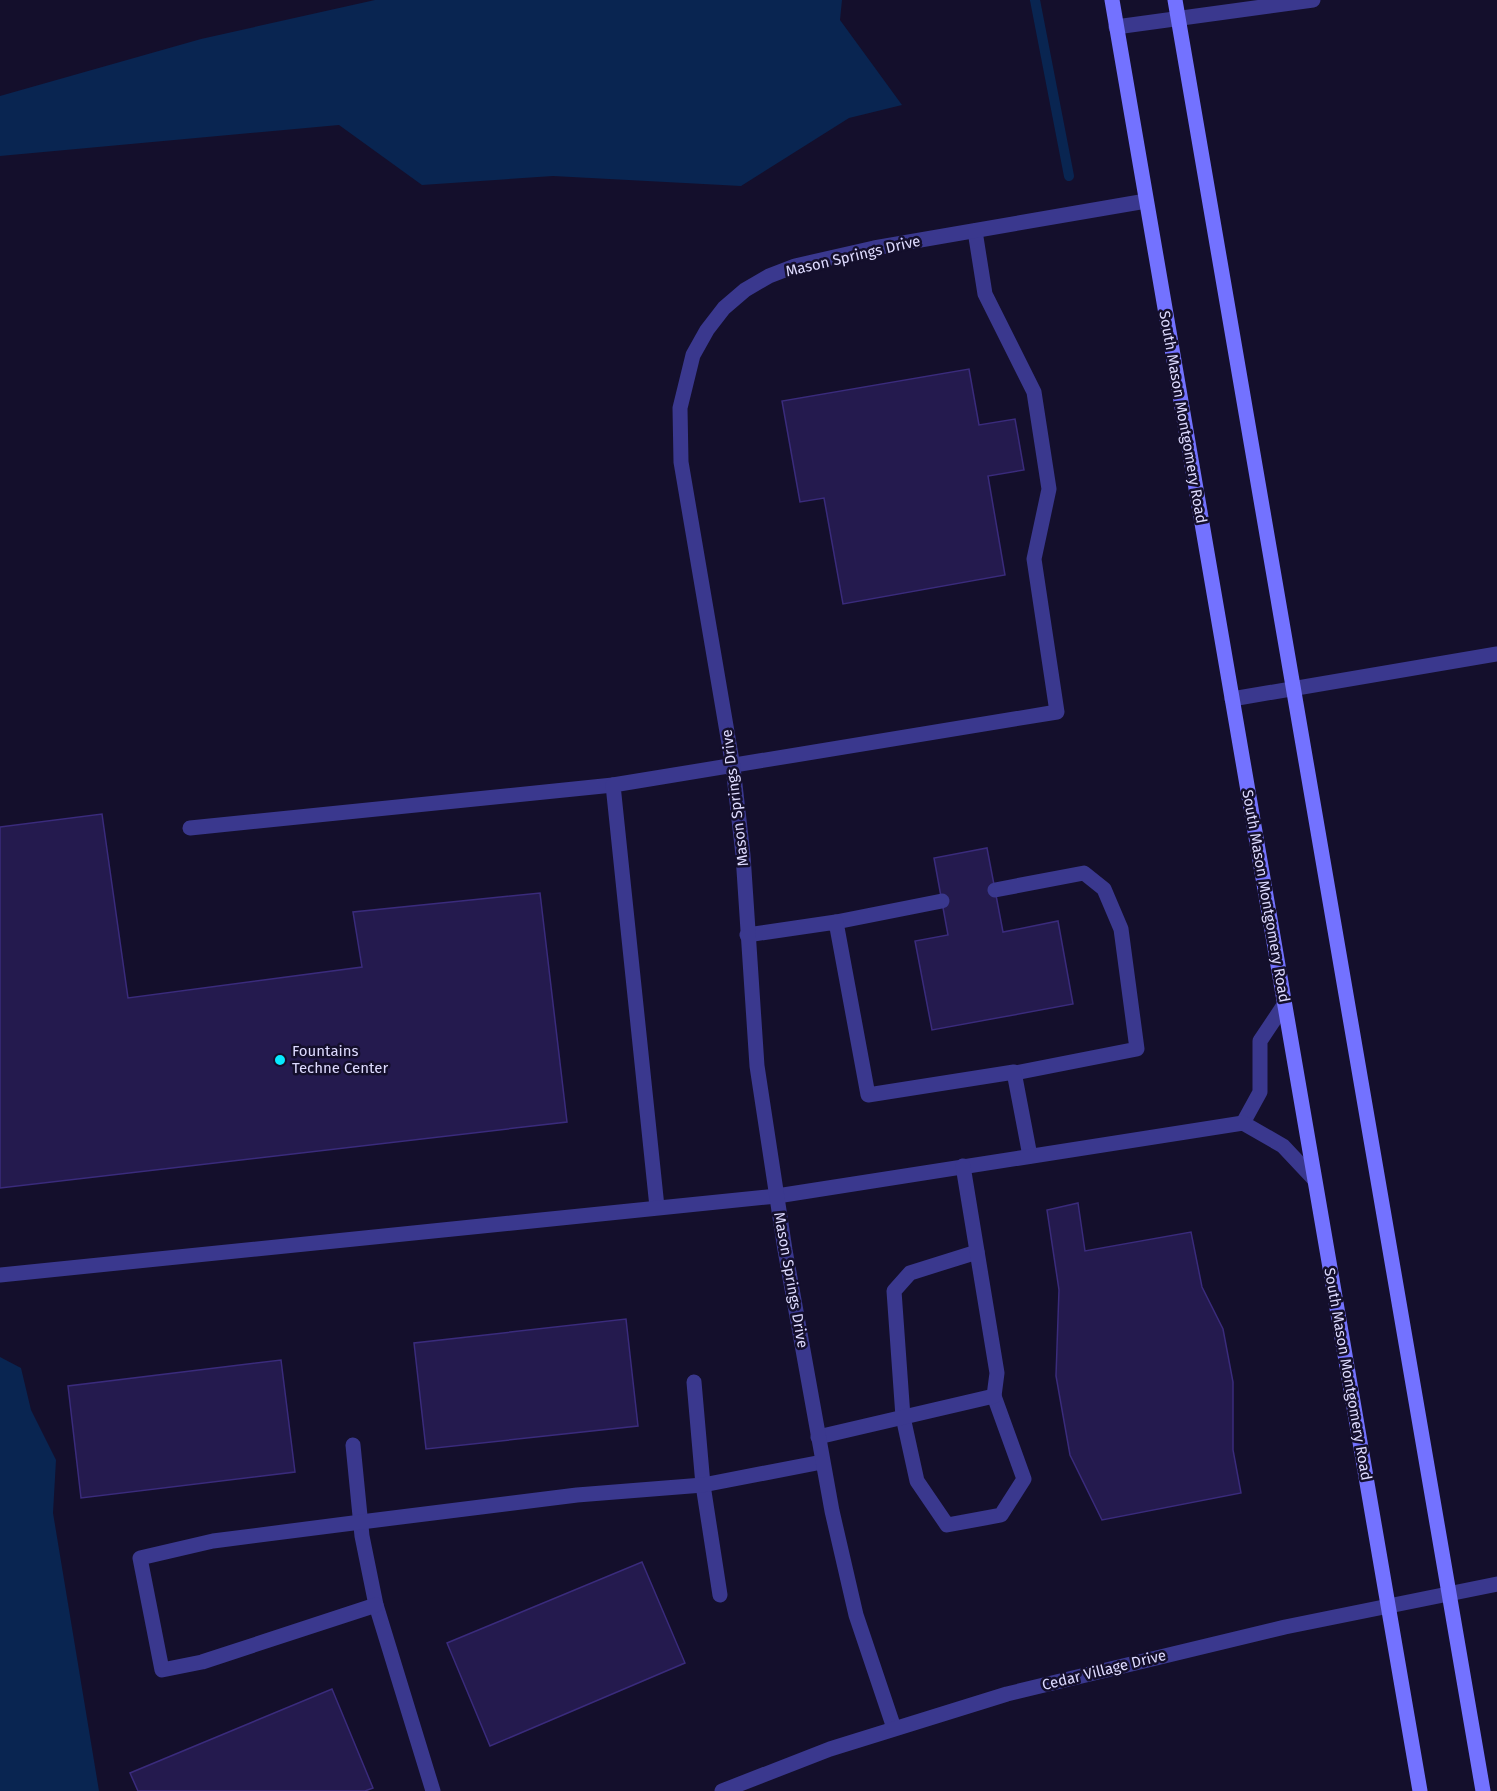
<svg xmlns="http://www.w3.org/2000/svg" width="1497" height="1791" font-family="'Fira Sans',sans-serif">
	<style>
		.water { fill: #092551 }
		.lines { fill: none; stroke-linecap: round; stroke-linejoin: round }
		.stream { stroke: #092551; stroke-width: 10 }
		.building { fill: #241a4e; stroke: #3a2b7c; stroke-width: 1.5 }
		.service { stroke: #3a388e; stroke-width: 15 }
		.minor { stroke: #3a388e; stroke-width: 15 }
		.secondary { stroke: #7372ff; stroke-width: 15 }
		.poi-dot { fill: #07eaff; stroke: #140f2c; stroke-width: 2 }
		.labels { text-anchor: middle; stroke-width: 5; stroke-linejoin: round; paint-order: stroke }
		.street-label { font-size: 15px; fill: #dedbff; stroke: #140f2c }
		.poi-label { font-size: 15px; fill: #dedbff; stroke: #140f2c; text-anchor: start }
	</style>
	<rect width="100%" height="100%" fill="#140f2c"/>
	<g class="water">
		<path d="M375,0H842L840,20L902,105L849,118L741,186L553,176L422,185L339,125L0,156V96L201,39Z"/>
		<path d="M0,1357L21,1368L31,1410L56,1460L53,1513L99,1791H0Z"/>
	</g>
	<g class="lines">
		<path class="stream" d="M1035,0L1069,176"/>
	</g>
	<g class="building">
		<path d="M969,369L979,425L1015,419L1024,470L988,476L1005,575L843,604L824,498L800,502L782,401Z"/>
		<path d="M102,814L128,998L362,967L353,912L540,893L567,1122L0,1188V827Z"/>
		<path d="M987,848L1003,932L1058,921L1073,1004L932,1030L915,941L948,935L934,858Z"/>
		<path d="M1078,1203L1085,1251L1191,1232L1202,1287L1223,1329L1233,1382V1450L1241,1493L1102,1520L1070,1455L1056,1376L1059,1290L1047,1210Z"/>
		<path d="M626,1319L638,1426L426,1449L414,1343Z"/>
		<path d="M281,1360L295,1472L81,1498L68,1386Z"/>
		<path d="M642,1562L685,1663L490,1746L447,1643Z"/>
		<path d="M332,1689L373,1788L365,1791H138L130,1773Z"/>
	</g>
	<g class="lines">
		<g class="service">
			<path d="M1116,27L1313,0"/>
			<path d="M1232,699L1497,654"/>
			<path d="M190,828L613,785"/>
			<path d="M995,890L1084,873L1104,889L1121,929L1137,1049L1015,1073"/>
			<path d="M836,922L942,901"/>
			<path d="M747,935L836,922L868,1095L1014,1072L1030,1156"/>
			<path d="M1243,1123L1260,1092V1041L1284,1005"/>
			<path d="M657,1207L613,785L1057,712L1034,559L1049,489L1034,392L985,294L975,231"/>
			<path d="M977,1252L910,1273L894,1291L903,1417L917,1481L947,1525L1001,1515L1024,1479L994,1396"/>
			<path d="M0,1275L777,1196L1243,1123L1283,1146L1314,1179"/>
			<path d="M694,1382L703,1485L720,1595"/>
			<path d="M818,1437L994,1396L997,1373L963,1166"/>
			<path d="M353,1445L362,1536L376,1605L433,1791"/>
			<path d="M376,1605L202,1662L162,1670L140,1558L213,1541L361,1522L577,1495L703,1485L822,1462"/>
		</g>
		<g class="minor">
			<path d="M894,1728L856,1615L832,1511L785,1250L757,1066L743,855L733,767L681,462L680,408L693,355L707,330L724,308L745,290L769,276L795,266L874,248L1146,201"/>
			<path d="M722,1791L830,1749L1007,1694L1285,1627L1497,1584"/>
		</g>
		<g class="secondary">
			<path d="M1112,0L1420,1791"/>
			<path d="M1175,0L1483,1791"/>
		</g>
	</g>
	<circle class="poi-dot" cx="280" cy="1060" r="6"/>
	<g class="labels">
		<g class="street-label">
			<text transform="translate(853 256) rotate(-13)" y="5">Mason Springs Drive</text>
			<text transform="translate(1183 417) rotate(80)" y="5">South Mason Montgomery Road</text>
			<text transform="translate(735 798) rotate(-97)" y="5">Mason Springs Drive</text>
			<text transform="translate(1266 896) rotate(80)" y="5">South Mason Montgomery Road</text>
			<text transform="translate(791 1280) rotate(80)" y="5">Mason Springs Drive</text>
			<text transform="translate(1348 1374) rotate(80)" y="5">South Mason Montgomery Road</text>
			<text transform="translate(1104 1670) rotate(-14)" y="5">Cedar Village Drive</text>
		</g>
		<g class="poi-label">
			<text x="292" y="1056">Fountains<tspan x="292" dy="17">Techne Center</tspan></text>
		</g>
	</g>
</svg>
